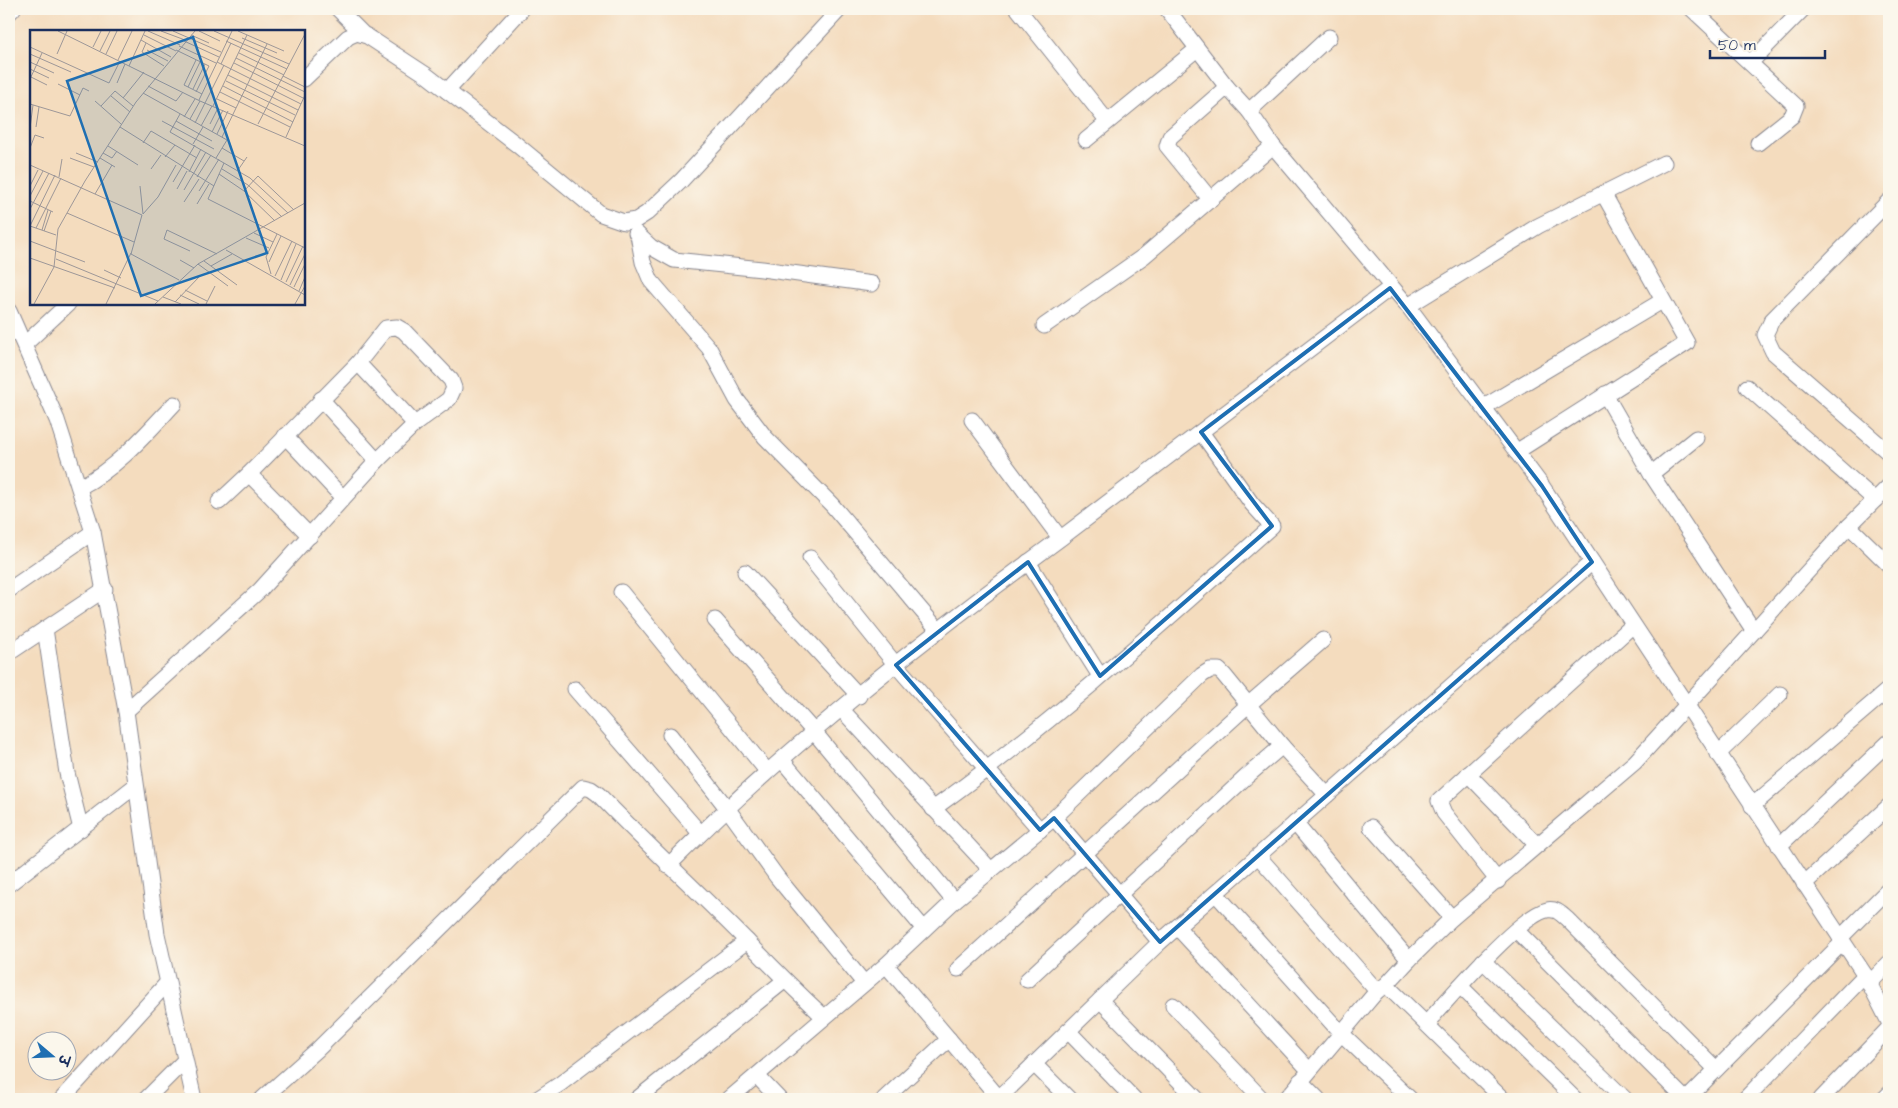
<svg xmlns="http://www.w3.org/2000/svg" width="1898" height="1108" font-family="'Architects Daughter','Playpen Sans Deva',sans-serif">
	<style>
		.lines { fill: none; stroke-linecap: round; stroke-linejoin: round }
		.minor-casing { stroke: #88868e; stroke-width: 17 }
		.minor { stroke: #fff; stroke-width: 15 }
		.marked { fill: none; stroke: #1f6fb2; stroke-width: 4; stroke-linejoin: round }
		.inset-road { fill: none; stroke: #9d9798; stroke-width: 1 }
		.view { fill: #1f6fb2; fill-opacity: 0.15; stroke: #1f6fb2; stroke-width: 2.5 }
		.inset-edge { fill: none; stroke: #1b2f5e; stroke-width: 2.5 }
	</style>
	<rect width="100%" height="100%" fill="#fbf7ec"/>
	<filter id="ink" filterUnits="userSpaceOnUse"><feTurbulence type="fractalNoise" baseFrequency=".02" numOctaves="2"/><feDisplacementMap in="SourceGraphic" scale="10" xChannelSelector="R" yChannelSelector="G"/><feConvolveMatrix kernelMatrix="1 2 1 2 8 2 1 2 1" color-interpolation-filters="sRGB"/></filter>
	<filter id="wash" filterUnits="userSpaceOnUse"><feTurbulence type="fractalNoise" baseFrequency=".0096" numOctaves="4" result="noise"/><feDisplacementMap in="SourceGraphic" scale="20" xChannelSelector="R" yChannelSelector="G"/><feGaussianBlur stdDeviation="1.12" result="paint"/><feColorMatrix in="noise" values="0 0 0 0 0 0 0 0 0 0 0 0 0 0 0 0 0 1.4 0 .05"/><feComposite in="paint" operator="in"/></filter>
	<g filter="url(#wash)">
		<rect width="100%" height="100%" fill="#f4dcbe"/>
	</g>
	<g filter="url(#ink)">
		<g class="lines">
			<g class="minor-casing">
				<g id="minor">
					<path d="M338,9L362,33"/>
					<path d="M1018,9L1107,121"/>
					<path d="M1167,9L1227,87L1249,111L1273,146L1408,306L1542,486L1865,975L1889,1022"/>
					<path d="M1692,9L1796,106L1792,116L1758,143"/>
					<path d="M9,13L13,9"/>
					<path d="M1750,63L1803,9"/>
					<path d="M304,79L348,37L357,33L367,36L425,74L516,144L601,214L624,222L636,220L647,213L681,181L840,9"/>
					<path d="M447,91L522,9"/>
					<path d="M1249,111L1329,37"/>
					<path d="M1086,140L1197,49"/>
					<path d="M1211,200L1167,146L1170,137L1227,87"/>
					<path d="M1889,201L1772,320L1765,335L1773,352L1889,453"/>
					<path d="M636,233L651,247L674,260L762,269L872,284"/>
					<path d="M638,235L643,262L651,281L709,348L737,400L765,437L832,505L939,631"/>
					<path d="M1408,306L1538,226L1664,163"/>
					<path d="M9,311L57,420L93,532L126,711L157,934L194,1099"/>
					<path d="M1044,326L1144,256L1273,146"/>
					<path d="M25,344L68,304"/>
					<path d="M358,363L415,424"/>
					<path d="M1747,387L1875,500"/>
					<path d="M1605,394L1651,474L1754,631"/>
					<path d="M321,399L377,461"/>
					<path d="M1484,407L1662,301"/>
					<path d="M972,420L1060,538"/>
					<path d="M285,436L343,498"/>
					<path d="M1516,452L1687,343L1603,193"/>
					<path d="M249,474L310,536"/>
					<path d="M1651,474L1696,438"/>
					<path d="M80,487C118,467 145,435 174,404"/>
					<path d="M1849,526L1889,565"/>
					<path d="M810,558L896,665L1040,830"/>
					<path d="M1028,562L1100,676"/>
					<path d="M745,572L859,696"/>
					<path d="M9,590L93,532"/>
					<path d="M621,592L767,771"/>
					<path d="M715,620L815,733L954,901"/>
					<path d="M45,629L67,773L81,829"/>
					<path d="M9,653L105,589"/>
					<path d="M575,689L700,833"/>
					<path d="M842,710L991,870"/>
					<path d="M126,711L260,590L377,461L415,424L449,399L454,388L451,380L404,331L397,327L386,328L358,363L249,474L219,502"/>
					<path d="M670,735L727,808L777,877L864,983"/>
					<path d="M1718,754L1780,694"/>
					<path d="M782,760L924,929"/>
					<path d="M1468,774L1537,845"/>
					<path d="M1752,806L1889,689"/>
					<path d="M933,809C1053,723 1162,624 1272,526L1252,504L1201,432"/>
					<path d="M1054,818L1160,942"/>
					<path d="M1295,823L1409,960"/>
					<path d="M1371,827L1452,918"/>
					<path d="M1779,846L1889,742"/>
					<path d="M1259,857L1377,991"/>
					<path d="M668,866C788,745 924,639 1061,538C1171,455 1280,371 1390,288"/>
					<path d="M1498,881L1444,813L1439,801L1633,625"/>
					<path d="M9,884L135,786"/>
					<path d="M1804,884L1889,806"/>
					<path d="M1216,894L1341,1033L1410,1099"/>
					<path d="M1177,927L1309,1070"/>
					<path d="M1517,931L1685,1099"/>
					<path d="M1840,938L1889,889"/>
					<path d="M1483,961L1625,1099"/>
					<path d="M886,965L999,1098L1160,942L1592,562"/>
					<path d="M958,969L1248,705L1323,640"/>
					<path d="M1027,980L1246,777L1282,746"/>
					<path d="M1869,984L1889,963"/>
					<path d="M1386,985L1503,1099"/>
					<path d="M1460,986L1575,1099"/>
					<path d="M1100,1000L1197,1099"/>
					<path d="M1173,1005L1262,1099"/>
					<path d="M1427,1023C1448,999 1519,916 1547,910C1556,908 1561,914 1567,919L1716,1069"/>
					<path d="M1068,1031L1134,1099"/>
					<path d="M1034,1064L1069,1099"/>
					<path d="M757,1076L779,1099"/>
					<path d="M1300,1081L1318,1099"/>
					<path d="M62,1099L168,982"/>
					<path d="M146,1099L185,1060"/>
					<path d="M262,1099L317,1050L583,787L591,789L598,794C647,845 699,892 748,942C773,968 798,993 824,1017"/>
					<path d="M537,1099L560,1084L747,941"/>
					<path d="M637,1099L784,981"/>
					<path d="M729,1099L886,965L954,901L1054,818L1202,675L1210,670H1219L1224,675L1282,746L1327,795"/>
					<path d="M884,1099L949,1039"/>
					<path d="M1286,1099L1377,991L1386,985L1409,960L1452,918L1635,762L1849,526L1889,486"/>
					<path d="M1687,1099L1843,942"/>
					<path d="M1745,1099L1865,975"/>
					<path d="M1821,1099L1889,1028"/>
					<path d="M1884,1099L1889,1094"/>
				</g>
			</g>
			<use href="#minor" class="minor"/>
		</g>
	</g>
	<path class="marked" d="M1390,288L1542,486L1592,562L1160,942L1054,818L1040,830L896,665L1028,562L1100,676L1272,526L1201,432Z"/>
	<g transform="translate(30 30)">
		<rect width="275" height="275" fill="#f4dcbe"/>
		<path class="inset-road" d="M28,1L170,71L275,116M118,1L150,15M131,1L155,10M143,1L191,22M169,1L190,11M184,1L259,34M208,1L254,21M114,5L146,21M161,5L179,13M212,8L247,23M111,10L141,27M154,11L189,27M196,11L257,39M116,13L112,22L134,36M149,16L186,33M0,17L79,53L90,31M63,17L71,1M117,20L138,31M146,20L179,36L166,62M70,21L80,1M209,23L254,45M0,24L41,42M27,24L37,1M76,24L87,1M206,28L275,62M88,30L102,1M166,30L154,55L172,64M0,32L24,43M187,32L271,74M204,33L275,69M191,34L201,13M99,36L115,1M0,39L19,48M198,45L268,80M253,46L275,57M1,47L17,55M0,49L12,23M196,51L265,85M87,53L95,34M28,54L50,65M118,56L146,71L153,62M193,56L263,92M158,57L170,32M163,59L175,34M190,62L260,97M113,63L197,110L186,128M81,66L100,82M93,68L114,42M187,69L206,78M169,70L202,1M65,71L91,94M0,74L40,86L53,58L59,61M71,76L85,61L103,76M183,76L217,5M150,84L140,102L220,148L258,183M154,87L165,69M160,89L170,71M132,91L184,119M146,91L182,111M165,93L194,35M180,94L188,78M228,94L275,4M171,96L182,76M6,97L9,77M90,97L184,156M0,98L3,75M182,102L193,80M187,104L198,81M192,107L237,14M256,107L275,65M113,113L121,101L167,128M163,114L173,97M78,116L108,135M0,118L5,105L14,108M192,118L214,131M46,123L68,132M73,123L82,128L87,121M135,127L145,115M40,128L64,137M70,128L85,137M194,133L178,169L275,218M0,135L112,185L101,224L149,250M121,139L131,125M192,139L218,155L252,187M208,140L217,127M159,142L171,119M189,144L214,161L245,191M25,145L0,196L26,205M29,147L32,129M167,147L181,125M143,152L165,115M0,156L8,140M110,156L113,184M147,159L157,141M154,160L176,122M169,161L189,129M214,161L228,146L264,180M65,164L82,135M0,166L13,141M0,171L23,182M154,172L169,149M167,174L179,154M0,179L19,143M37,183L104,212M113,184L128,167L146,135M6,198L31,148M12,200L18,180M14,201L21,181M224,203L243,212M216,208L239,218M0,211L55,232M196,220L275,265M160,221L134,209L137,200L187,224M0,228L85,258M26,229L128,271M150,230L164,238M174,231L207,255M239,232L251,206M168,234L198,256M181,236L202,224M74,240L91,248M241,244L236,227L247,204M245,246L262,211M251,250L266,214M256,252L273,216M260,255L275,224M264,257L275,234M155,260L177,271M269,261L275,247M150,265L169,274M133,267L151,274M145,272L170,246M4,274L24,237L28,199L55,151L106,72L165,1M76,274L101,223M125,274L168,234L275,173M176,274L185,256M265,274L275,256"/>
		<path class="view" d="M163,7L237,223L111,266L37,51Z"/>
		<rect width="275" height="275" class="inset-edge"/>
	</g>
	<rect width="1898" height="1108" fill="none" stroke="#fbf7ec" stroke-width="30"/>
	<g transform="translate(52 1056) rotate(109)"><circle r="24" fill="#fbf7ec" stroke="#a1a7b3"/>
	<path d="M0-4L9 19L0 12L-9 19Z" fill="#1f6fb2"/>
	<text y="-8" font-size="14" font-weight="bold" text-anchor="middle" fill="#1b2f5e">उ</text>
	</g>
	<path d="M1710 50v8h115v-8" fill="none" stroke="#1b2f5e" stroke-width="2.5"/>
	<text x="1718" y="50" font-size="15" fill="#1b2f5e" stroke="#fbf7ec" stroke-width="4" paint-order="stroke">50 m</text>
</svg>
